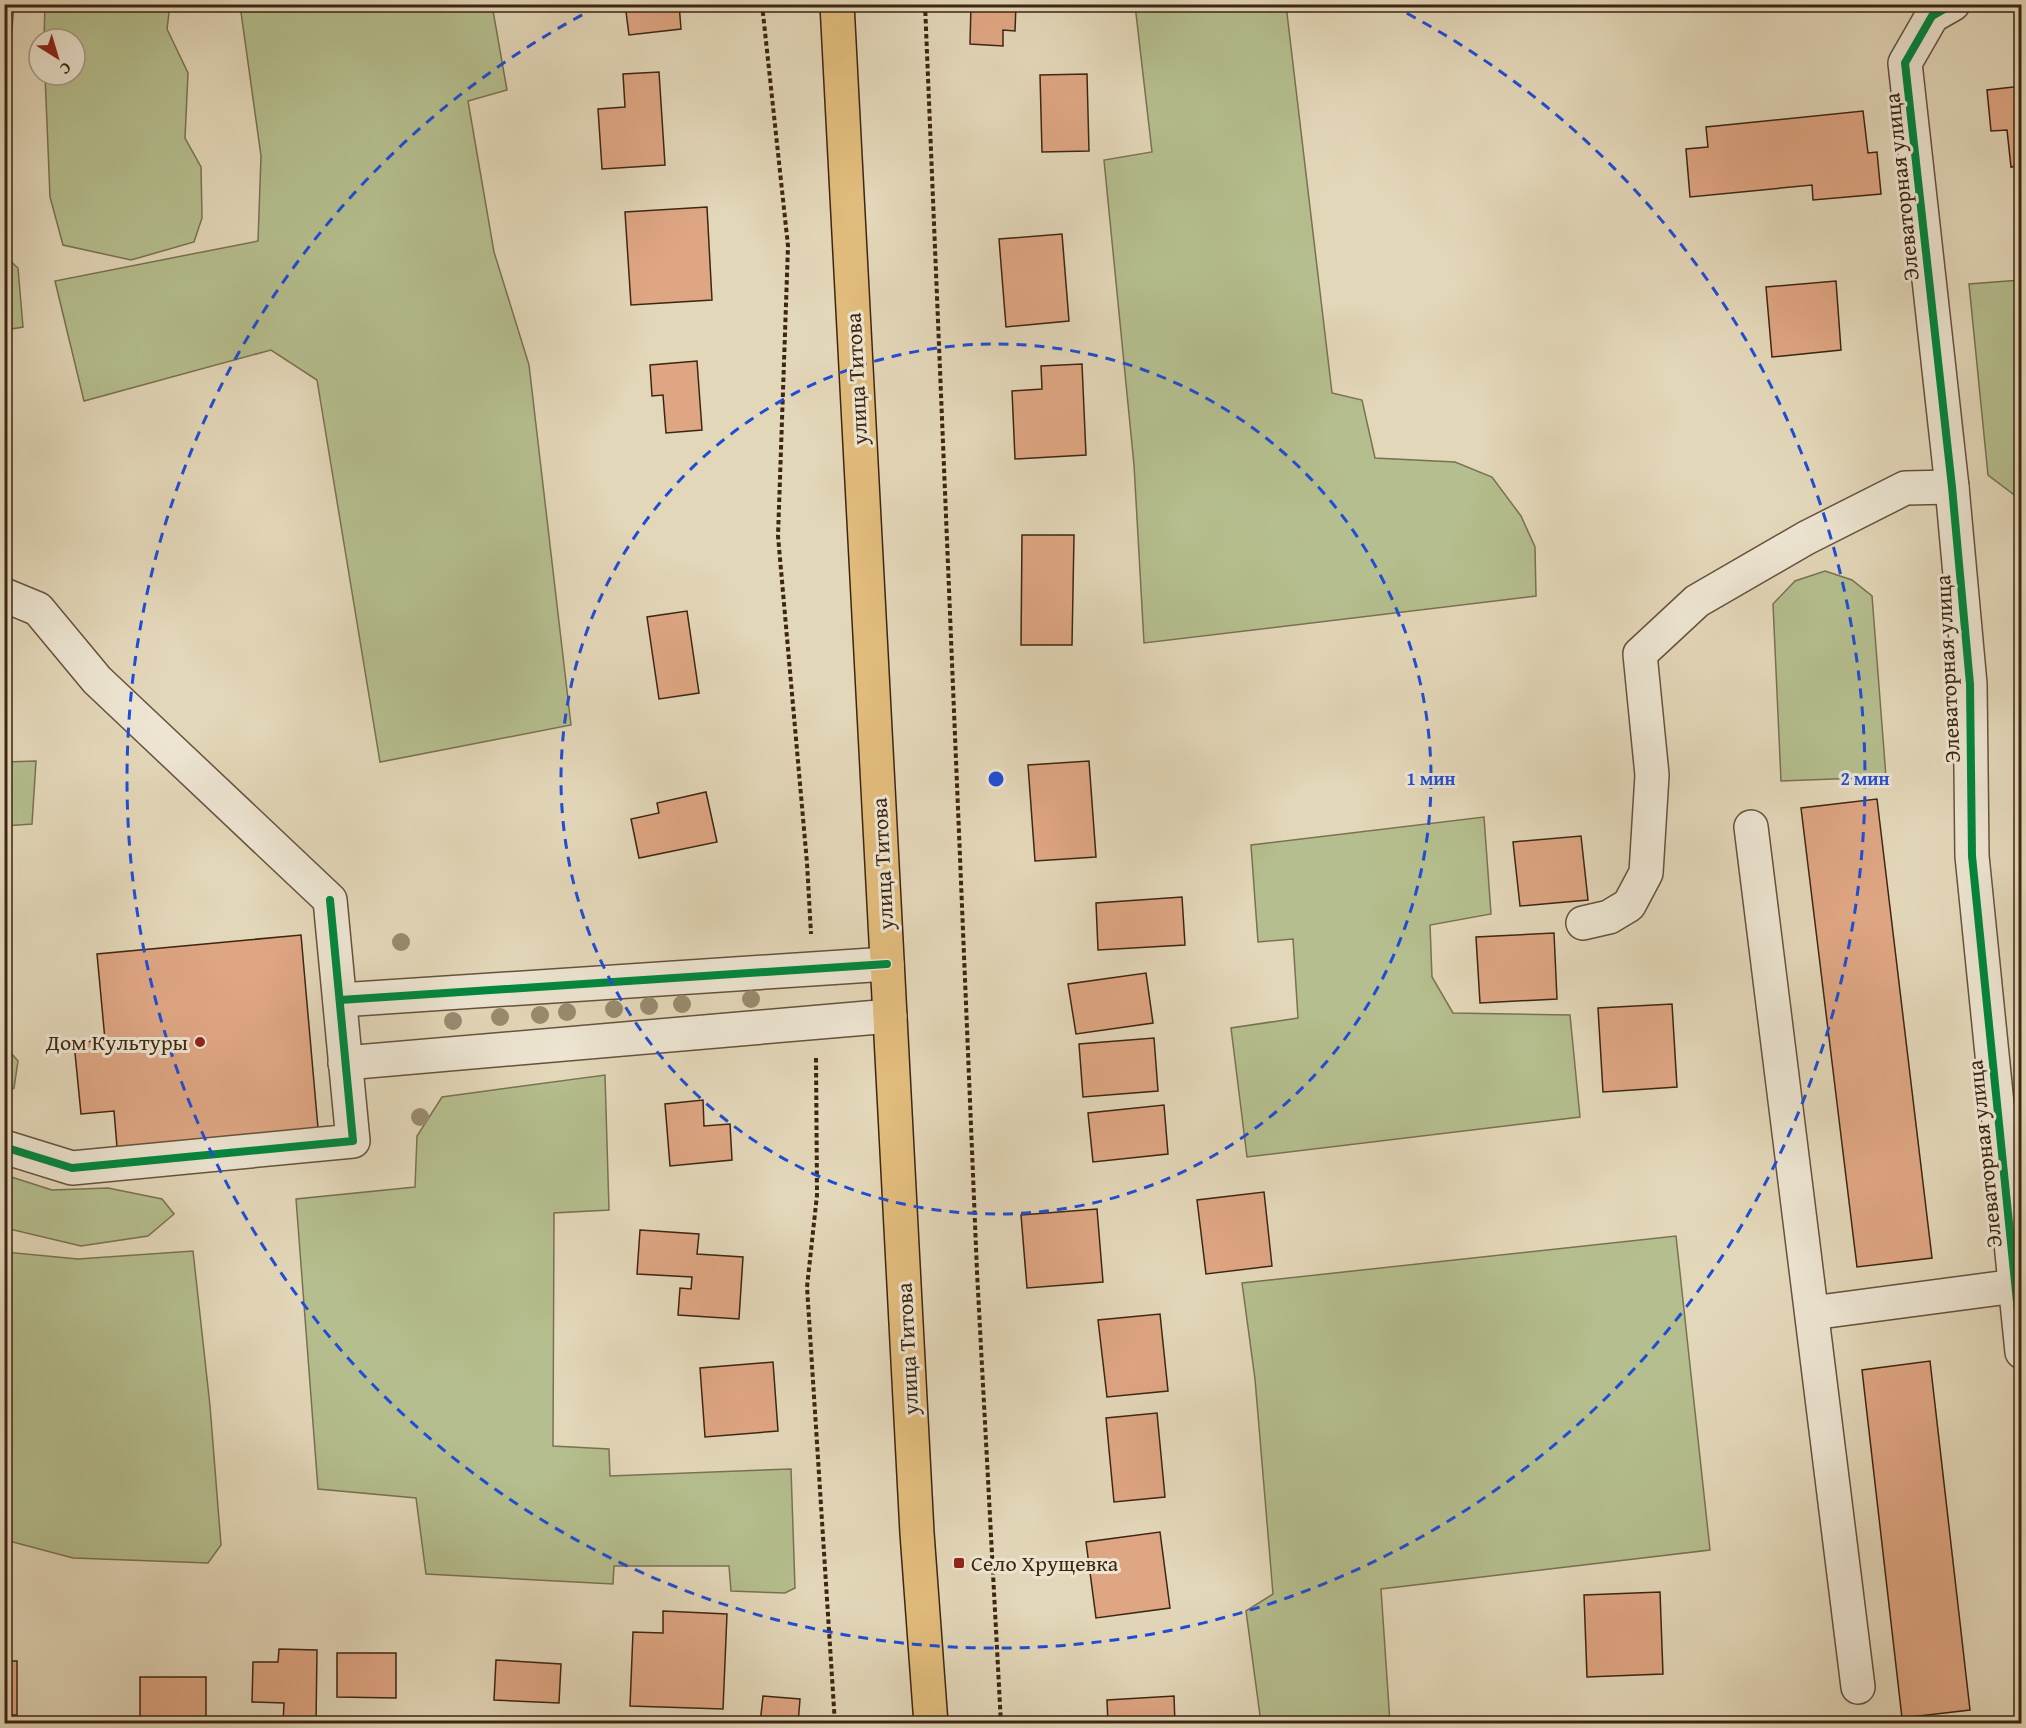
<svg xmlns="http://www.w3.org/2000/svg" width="2026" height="1728" font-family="'Gentium Book Plus',serif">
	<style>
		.green { fill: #b5be8e; stroke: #797250; stroke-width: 1.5 }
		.building { fill: #dfa683; stroke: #3d2612; stroke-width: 1.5 }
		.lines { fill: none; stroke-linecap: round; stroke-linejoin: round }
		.minor-casing { stroke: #66523c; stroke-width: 36 }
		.major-casing { stroke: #3d2612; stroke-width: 36 }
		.path { stroke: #3d2612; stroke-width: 4; stroke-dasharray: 4.5 3; stroke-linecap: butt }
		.minor { stroke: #ede5d2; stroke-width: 33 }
		.major { stroke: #e2bc7c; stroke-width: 33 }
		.cycleway-casing { stroke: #ede5d2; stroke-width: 11 }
		.cycleway { stroke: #00873e; stroke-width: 8 }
		.tree { fill: #988b6e }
		.ring { fill: none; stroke: #1d4ed8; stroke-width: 3; stroke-dasharray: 10 8 }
		.poi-dot { fill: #8f2418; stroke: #ede5d2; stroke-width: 2 }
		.labels { text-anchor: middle; stroke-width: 6; stroke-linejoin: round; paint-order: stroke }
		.street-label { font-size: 22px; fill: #3d2612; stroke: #ede5d2 }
		.poi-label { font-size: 22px; fill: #3d2612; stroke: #ede5d2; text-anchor: end }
		.centre { fill: #1d4ed8; stroke: #ede5d2; stroke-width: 3 }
		.ring-label { font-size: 18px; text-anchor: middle; font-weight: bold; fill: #1d4ed8; stroke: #ede5d2; stroke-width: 6; stroke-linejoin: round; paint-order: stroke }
	</style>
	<rect width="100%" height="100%" fill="#e3d7b9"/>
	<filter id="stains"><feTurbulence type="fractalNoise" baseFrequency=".00333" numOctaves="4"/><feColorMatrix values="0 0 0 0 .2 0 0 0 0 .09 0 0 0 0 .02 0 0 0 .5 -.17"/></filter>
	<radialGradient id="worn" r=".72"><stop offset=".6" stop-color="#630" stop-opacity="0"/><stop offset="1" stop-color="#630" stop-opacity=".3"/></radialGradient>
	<g class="green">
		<path d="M5,4L14,5L5,115L10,167L5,168Z"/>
		<path d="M45,5H170L167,29L188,73L185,138L201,167L202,218L194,242L131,260L63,245L50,197L45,75H75V39H44Z"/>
		<path d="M240,5H492L507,90L468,101L494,252L529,365L571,725L380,762L317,380L271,350L84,401L55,281L258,241L261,156Z"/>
		<path d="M1135,5H1286L1332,393L1362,400L1375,458L1455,462L1492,477L1521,516L1535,547L1536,596L1144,643L1134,465L1104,160L1152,152Z"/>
		<path d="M5,256L18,268L23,327L5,330Z"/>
		<path d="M2021,280H2022L2021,500L1988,475L1969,284Z"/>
		<path d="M1825,571L1852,580L1872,596L1886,777L1781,781L1773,604L1795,581Z"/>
		<path d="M36,761L32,824L5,826V762Z"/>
		<path d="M1484,817L1491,914L1430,925L1432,977L1453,1013L1570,1015L1580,1117L1247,1157L1231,1028L1298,1018L1293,939L1258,942L1251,845Z"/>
		<path d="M4,1045L18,1061L14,1088L5,1093Z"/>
		<path d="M605,1075L609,1210L554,1213L553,1446L609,1449L610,1476L791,1469L795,1588L785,1593L731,1591L729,1566H614L613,1584L426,1574L416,1498L318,1489L296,1199L415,1187L417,1136L442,1097Z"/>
		<path d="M5,1175L52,1190L108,1188L162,1199L174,1214L148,1236L81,1246L5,1228Z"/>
		<path d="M1676,1236L1710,1550L1381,1589L1390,1723H1261L1246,1611L1273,1594L1255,1379L1242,1283Z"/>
		<path d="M193,1251L210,1406L221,1545L208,1563L73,1558L5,1540V1252L78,1259Z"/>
	</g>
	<g class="building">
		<path d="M625,4H679L681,29L629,35Z"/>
		<path d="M971,4H1016L1015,31L1003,30V46L970,44Z"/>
		<path d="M659,72L665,165L602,169L598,109L625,107L623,74Z"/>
		<path d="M1087,74L1089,151L1042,152L1040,75Z"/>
		<path d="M2022,86V165L2011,167L2007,130L1991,131L1987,90Z"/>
		<path d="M1863,111L1868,153L1877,152L1881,194L1813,200L1812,185L1690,197L1686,149L1708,147L1706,127Z"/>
		<path d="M707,207L712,300L631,305L625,212Z"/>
		<path d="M1062,234L1069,321L1006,327L999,239Z"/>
		<path d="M1836,281L1841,350L1772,357L1766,287Z"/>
		<path d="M697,361L702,430L666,433L663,395L652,396L650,365Z"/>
		<path d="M1082,364L1086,455L1015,459L1012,391L1042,389L1041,366Z"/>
		<path d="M1022,535H1074L1072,645H1021Z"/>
		<path d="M687,611L699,693L659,699L647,617Z"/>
		<path d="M1089,761L1096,857L1035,861L1028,765Z"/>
		<path d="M706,792L717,842L639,858L631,819L659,813L657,803Z"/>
		<path d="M1877,799L1932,1258L1857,1267L1801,808Z"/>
		<path d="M1581,836L1588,900L1520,906L1513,842Z"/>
		<path d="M1182,897L1185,945L1098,950L1096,903Z"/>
		<path d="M1554,933L1557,999L1480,1003L1476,937Z"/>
		<path d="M301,935L318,1128L117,1147L114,1111L81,1114L74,1043L105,1040L97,954Z"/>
		<path d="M1146,973L1153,1023L1076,1034L1068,984Z"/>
		<path d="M1672,1004L1677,1087L1603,1092L1598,1008Z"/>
		<path d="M1154,1038L1158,1091L1083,1097L1079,1044Z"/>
		<path d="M703,1100L704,1126L730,1124L732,1160L670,1166L665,1104Z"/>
		<path d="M1164,1105L1168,1154L1093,1162L1088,1113Z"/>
		<path d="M1264,1192L1272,1266L1206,1274L1197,1200Z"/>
		<path d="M1097,1209L1103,1282L1027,1288L1021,1215Z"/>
		<path d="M640,1230L699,1234L697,1254L743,1257L739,1319L678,1315L680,1288L691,1289L692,1277L637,1274Z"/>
		<path d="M1160,1314L1168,1391L1107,1397L1098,1320Z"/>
		<path d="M1930,1361L1970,1710L1902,1718L1862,1370Z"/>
		<path d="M773,1362L778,1431L705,1437L700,1368Z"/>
		<path d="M1157,1413L1165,1497L1114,1502L1106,1418Z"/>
		<path d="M1160,1532L1170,1608L1096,1618L1086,1542Z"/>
		<path d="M1660,1592L1663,1674L1587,1677L1584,1595Z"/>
		<path d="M663,1611L727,1614L723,1709L630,1706L633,1632L663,1633Z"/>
		<path d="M279,1649L317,1650L316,1724H283L284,1703L252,1702L253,1662H278Z"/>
		<path d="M337,1653H396V1698L337,1697Z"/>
		<path d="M496,1660L561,1664L559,1703L494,1700Z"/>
		<rect x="4" y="1661" width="13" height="54"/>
		<rect x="140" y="1677" width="66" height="47"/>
		<path d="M763,1696L800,1699L798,1724H760Z"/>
		<path d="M1174,1696L1175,1724H1108L1107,1700Z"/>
	</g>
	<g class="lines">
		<g class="minor-casing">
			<g id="minor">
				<path d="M1953,4L1932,16L1905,63L1952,487L1970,684L1972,856L2022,1352"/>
				<path d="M4,595L38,609L97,680L330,900L353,1141L72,1168L4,1147"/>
				<path d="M1751,827L1858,1687"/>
				<path d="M1583,923L1609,917L1629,905L1646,873L1652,775L1640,654L1697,601L1806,538L1905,488L1952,487"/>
				<path d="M340,1000L887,964"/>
				<path d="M345,1063L890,1016"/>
				<path d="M1812,1313L2016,1286"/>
			</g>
		</g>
		<g class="major-casing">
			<path id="major" d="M837,4L917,1533L931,1724"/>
		</g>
		<g class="path">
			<path d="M762,4L788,246L778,536L807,863L811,934"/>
			<path d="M925,4L977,1272L1001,1724"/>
			<path d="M816,1058L817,1195L807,1287L835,1724"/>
		</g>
		<use href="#minor" class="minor"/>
		<use href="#major" class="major"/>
		<g class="cycleway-casing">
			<g id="cycleway">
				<path d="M1953,4L1932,16L1905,63L1952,487L1970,684L1972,856L2022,1352"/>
				<path d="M340,1000L887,964"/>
				<path d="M4,1147L72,1168L353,1141L330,900"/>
			</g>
		</g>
		<use href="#cycleway" class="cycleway"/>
	</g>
	<g class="tree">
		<circle cx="401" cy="942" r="9"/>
		<circle cx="751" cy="999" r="9"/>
		<circle cx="682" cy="1004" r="9"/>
		<circle cx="649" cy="1006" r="9"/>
		<circle cx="614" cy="1009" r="9"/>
		<circle cx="567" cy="1012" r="9"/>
		<circle cx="540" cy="1015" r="9"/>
		<circle cx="500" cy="1017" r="9"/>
		<circle cx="453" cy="1021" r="9"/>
		<circle cx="420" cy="1117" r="9"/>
	</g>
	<g class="ring">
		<circle cx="996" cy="779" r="435"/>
		<path d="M1391 5A869 869 0 1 1 601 5"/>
	</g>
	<g class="poi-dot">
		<circle cx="200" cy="1042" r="6"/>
		<rect x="953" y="1557" width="12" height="12" rx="3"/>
	</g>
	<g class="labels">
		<g class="street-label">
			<text transform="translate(1901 187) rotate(-96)" y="8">Элеваторная улица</text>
			<text transform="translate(856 379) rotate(-93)" y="8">улица Титова</text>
			<text transform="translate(1947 669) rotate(-93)" y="8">Элеваторная улица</text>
			<text transform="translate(882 864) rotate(-93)" y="8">улица Титова</text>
			<text transform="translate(1984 1154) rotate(-96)" y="8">Элеваторная улица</text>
			<text transform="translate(907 1349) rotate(-93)" y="8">улица Титова</text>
		</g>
		<g class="poi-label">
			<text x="188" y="1050">Дом Культуры</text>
			<text x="971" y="1571" text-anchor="start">Село Хрущевка</text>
		</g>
	</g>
	<circle cx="996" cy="779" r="9" class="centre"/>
	<g class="ring-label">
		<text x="1431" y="785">1 мин</text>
		<text x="1865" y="785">2 мин</text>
	</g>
	<rect width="2026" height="1728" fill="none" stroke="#e3d7b9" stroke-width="24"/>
	<rect x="6" y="6" width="2014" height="1716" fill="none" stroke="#3d2612" stroke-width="3"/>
	<rect x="12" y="12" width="2002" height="1704" fill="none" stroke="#3d2612" stroke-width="1.5"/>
	<g transform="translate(57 57) rotate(143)"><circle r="28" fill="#ede5d2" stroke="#a79985" stroke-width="1.5"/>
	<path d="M0-4.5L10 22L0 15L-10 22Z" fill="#8f2418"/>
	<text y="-9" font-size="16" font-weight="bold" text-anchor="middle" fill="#3d2612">С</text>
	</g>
	<rect width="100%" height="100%" filter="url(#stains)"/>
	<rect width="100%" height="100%" fill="url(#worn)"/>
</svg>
